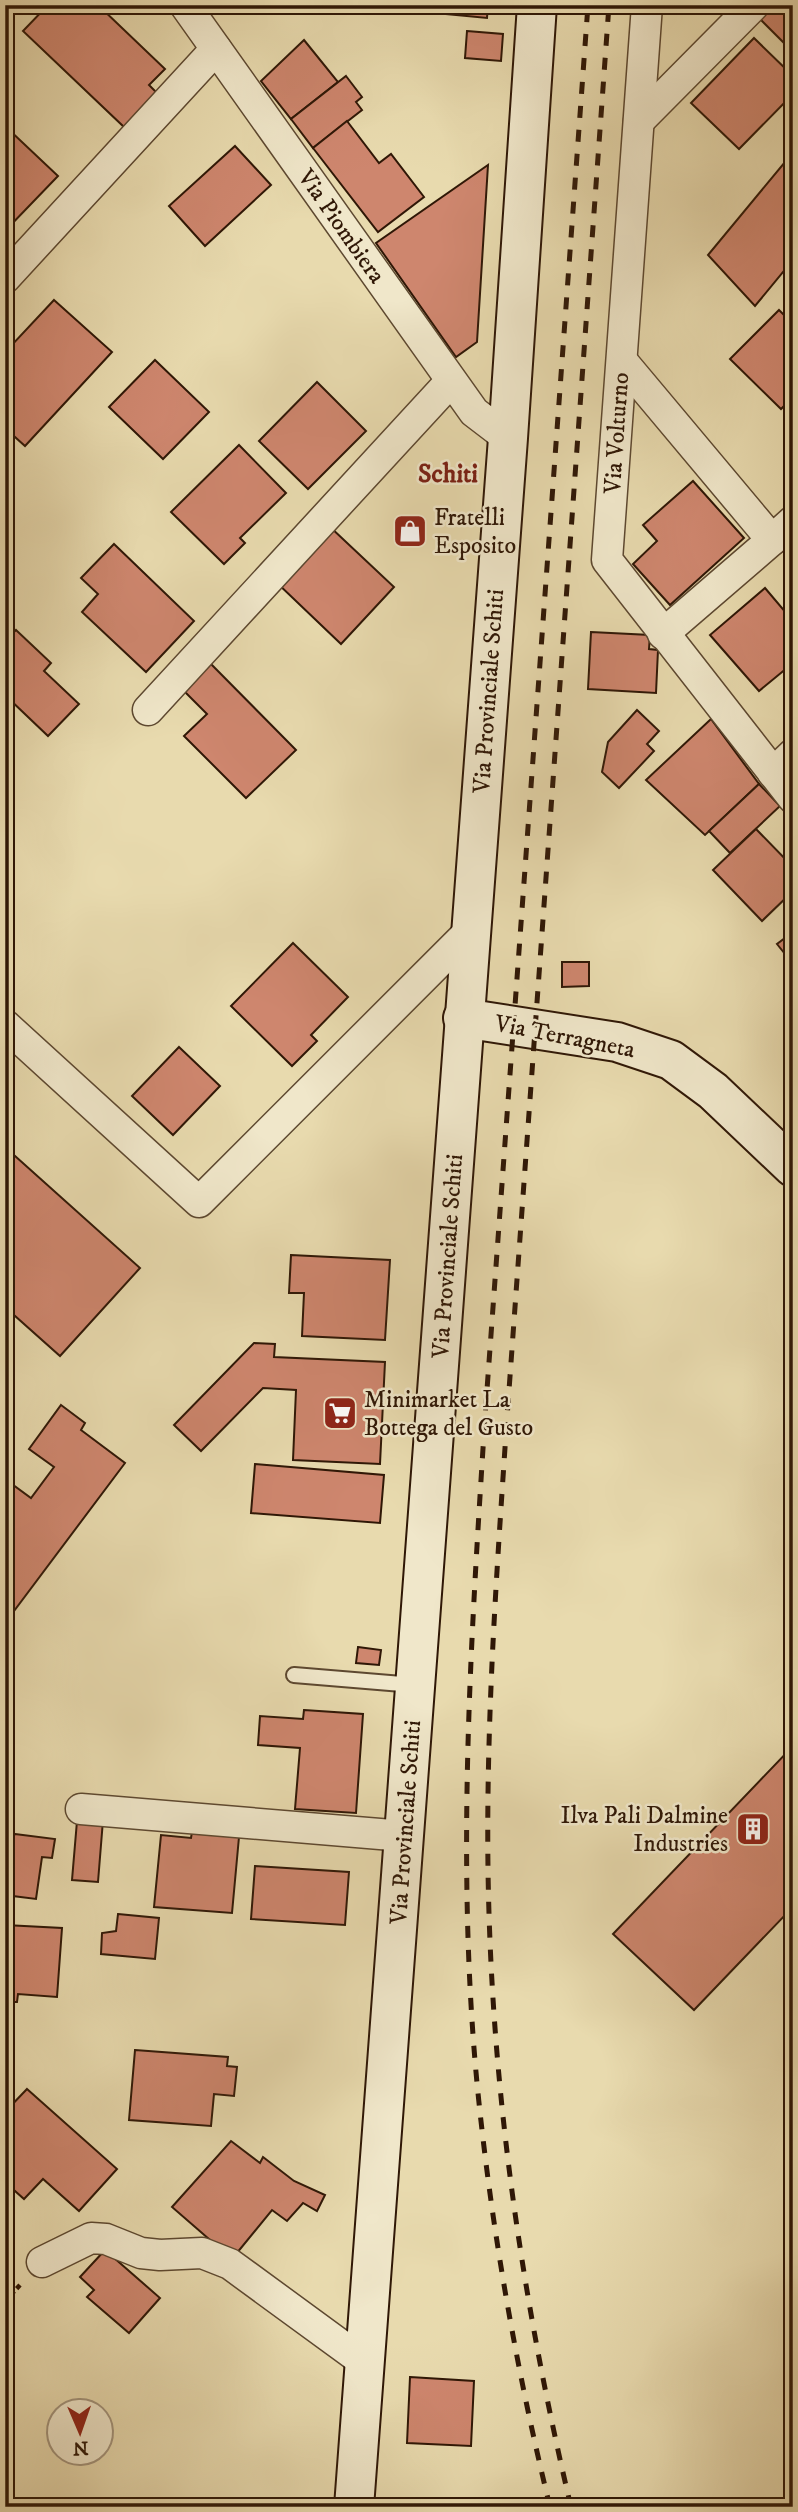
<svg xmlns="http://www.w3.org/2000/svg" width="798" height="2512" font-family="'IM FELL DW Pica',serif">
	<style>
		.building { fill: #ce866e; stroke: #2f1706; stroke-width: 2 }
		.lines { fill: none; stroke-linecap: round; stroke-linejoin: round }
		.lane-casing { stroke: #5d4830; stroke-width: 18 }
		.street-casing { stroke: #5d4830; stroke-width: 33 }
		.secondary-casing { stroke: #2f1706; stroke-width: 42 }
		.path { stroke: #2f1706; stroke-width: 4.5; stroke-dasharray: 5 3.5; stroke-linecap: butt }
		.lane { stroke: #f0e7ca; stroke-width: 14 }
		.street { stroke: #f0e7ca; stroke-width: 30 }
		.secondary { stroke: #f0e7ca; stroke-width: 38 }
		.rail { stroke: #2f1706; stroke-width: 5; stroke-dasharray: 12 12; stroke-linecap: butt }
		.labels { text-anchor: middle; stroke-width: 5; stroke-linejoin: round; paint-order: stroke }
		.street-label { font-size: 24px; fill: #2f1706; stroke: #f0e7ca }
		.poi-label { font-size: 24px; fill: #2f1706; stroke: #f0e7ca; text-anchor: start }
		.neighbourhood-label { font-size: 26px; font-weight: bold; fill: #7a1f14; stroke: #f0e7ca }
	</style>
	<rect width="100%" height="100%" fill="#e8daae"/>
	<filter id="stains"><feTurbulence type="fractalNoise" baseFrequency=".00286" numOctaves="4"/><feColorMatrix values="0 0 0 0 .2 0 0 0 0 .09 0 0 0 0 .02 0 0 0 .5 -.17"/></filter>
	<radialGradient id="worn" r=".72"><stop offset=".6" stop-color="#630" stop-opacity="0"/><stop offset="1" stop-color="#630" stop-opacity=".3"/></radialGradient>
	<g class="building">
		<path d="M48,5H98L165,69L149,85L157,93L124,127L23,31Z"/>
		<path d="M437,5H488L487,18L436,13Z"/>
		<path d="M774,5H793V52L760,19Z"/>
		<path d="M467,31L503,34L501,61L465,58Z"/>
		<path d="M754,38L793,76V94L739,149L691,103Z"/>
		<path d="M304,40L338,82L291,119L261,81Z"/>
		<path d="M346,76L362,97L356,102L362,110L313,148L291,119Z"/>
		<path d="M347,121L379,163L391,154L424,197L378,232L313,148Z"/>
		<path d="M5,126L58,176L5,231Z"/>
		<path d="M235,146L271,185L205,246L169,206Z"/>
		<path d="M785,162L793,170V260L755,306L708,255Z"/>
		<path d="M488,165L477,342L456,357L376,243Z"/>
		<path d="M54,300L112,352L25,446L5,428V341L11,346Z"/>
		<path d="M779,310L793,324V397L781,409L730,359Z"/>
		<path d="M155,360L209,412L163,459L109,407Z"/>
		<path d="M317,382L366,431L308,489L259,441Z"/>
		<path d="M239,445L286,493L240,538L245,543L224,564L171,512Z"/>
		<path d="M693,481L744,538L670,605L633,564L657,541L643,525Z"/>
		<path d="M328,525L394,587L341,644L275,581Z"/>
		<path d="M114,544L194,621L146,672L82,612L98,594L81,578Z"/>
		<path d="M765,588L793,621V663L759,691L710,635Z"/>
		<path d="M16,630L51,663L44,671L79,704L48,736L5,695V641Z"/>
		<path d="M591,632L650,635L649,649L658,650L656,693L588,689Z"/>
		<path d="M209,662L296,750L246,798L184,736L207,714L182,689Z"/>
		<path d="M637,710L659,731L647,744L654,751L619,788L602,772L608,742Z"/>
		<path d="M711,719L759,784L705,835L646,780Z"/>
		<path d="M759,784L780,806L730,853L709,831Z"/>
		<path d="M756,829L793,867V891L762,921L713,870Z"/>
		<path d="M793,932V964L777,944Z"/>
		<path d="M293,943L348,997L311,1035L317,1041L292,1066L231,1006Z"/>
		<path d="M562,962H589V986L562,987Z"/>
		<path d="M179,1047L220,1086L173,1135L132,1096Z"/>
		<path d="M5,1147L140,1268L60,1356L5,1307Z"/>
		<path d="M291,1255L390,1260L385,1340L302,1336L304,1293H289Z"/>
		<path d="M254,1343L275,1344L274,1357L385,1362L380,1464L293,1460L296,1390L263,1388L201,1451L174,1425Z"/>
		<path d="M61,1405L85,1423L81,1430L125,1463L5,1623V1479L31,1498L54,1467L29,1449Z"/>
		<path d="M255,1464L384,1475L380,1523L251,1513Z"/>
		<path d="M358,1647L381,1650L379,1665L356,1663Z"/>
		<path d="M304,1710L363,1714L356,1813L295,1809L300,1748L258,1745L260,1716L303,1719Z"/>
		<path d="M793,1746V1918L787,1913L694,2010L613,1934Z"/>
		<path d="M103,1820L98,1882L72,1880L77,1821Z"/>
		<path d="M192,1832L239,1837L232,1913L154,1907L161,1835L191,1838Z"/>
		<path d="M15,1834L55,1839L52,1858L42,1857L36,1899L5,1895V1845Z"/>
		<path d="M255,1866L349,1872L345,1925L251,1919Z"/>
		<path d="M118,1914L159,1918L155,1959L101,1954L102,1933L116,1931Z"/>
		<path d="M5,1925L62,1928L57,1997L18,1994L17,2002H5Z"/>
		<path d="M135,2050L228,2057L227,2066L237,2067L234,2096L214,2094L211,2126L129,2120Z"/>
		<path d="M27,2089L117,2169L79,2211L43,2179L24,2199L5,2182V2112Z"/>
		<path d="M231,2141L260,2163L263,2157L294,2181L325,2195L317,2211L303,2203L287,2221L272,2210L232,2259L172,2207Z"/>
		<path d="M105,2250L160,2298L129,2333L87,2297L94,2290L80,2277Z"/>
		<path d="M410,2377L474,2381L471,2446L407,2443Z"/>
	</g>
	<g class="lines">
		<g class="lane-casing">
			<path id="lane" d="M294,1675L414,1685"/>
		</g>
		<g class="street-casing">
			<g id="street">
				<path d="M185,5L474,412L508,438"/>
				<path d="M647,5L607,560L793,798"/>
				<path d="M639,121L754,5"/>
				<path d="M5,278L216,49"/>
				<path d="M622,361L772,540L793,521"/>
				<path d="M663,634L772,540"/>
				<path d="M148,710L451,381"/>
				<path d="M773,773L793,754"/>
				<path d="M5,1025L199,1202L470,931"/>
				<path d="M81,1809L404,1836"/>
				<path d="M42,2262L91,2238L106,2239L141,2253L160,2255L202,2253L230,2264L364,2362"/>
			</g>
		</g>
		<g class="secondary-casing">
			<g id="secondary">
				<path d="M463,1018L617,1042L671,1060L713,1091L793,1167"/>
				<path d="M354,2507L508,438L537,5"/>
			</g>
		</g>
		<path class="path" d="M5,2301L20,2285"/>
		<use href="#lane" class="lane"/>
		<use href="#street" class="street"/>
		<use href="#secondary" class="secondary"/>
		<g class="rail">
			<path d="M550,2507C516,2368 491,2226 477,2083C456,1861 471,1638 485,1417L588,5"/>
			<path d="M571,2507C521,2296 491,2086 488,1869C486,1718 497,1568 507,1418L609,5"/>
		</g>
	</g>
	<defs>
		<g id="shop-square" transform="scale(1.75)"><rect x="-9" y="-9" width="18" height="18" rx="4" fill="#8f2418" stroke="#f0e7ca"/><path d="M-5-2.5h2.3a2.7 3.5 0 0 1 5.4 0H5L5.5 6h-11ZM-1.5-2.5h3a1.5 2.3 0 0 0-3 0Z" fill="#fff"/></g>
		<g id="supermarket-square" transform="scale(1.75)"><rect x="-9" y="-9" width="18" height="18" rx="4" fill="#8f2418" stroke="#f0e7ca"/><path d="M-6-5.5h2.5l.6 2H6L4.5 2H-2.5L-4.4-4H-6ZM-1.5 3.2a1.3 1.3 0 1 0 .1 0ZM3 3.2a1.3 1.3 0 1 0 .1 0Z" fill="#fff"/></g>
		<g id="building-square" transform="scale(1.75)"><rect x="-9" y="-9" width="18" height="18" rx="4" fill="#8f2418" stroke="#f0e7ca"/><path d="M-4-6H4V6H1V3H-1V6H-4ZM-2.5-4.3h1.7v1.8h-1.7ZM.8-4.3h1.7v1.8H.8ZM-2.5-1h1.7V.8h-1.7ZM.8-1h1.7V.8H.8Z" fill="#fff"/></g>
	</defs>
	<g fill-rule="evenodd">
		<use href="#shop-square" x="410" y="531"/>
		<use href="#supermarket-square" x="340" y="1413"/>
		<use href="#building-square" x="753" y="1829"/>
	</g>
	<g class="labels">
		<g class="street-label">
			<text transform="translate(342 226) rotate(55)" y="8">Via Piombiera</text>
			<text transform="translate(616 433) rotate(-86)" y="8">Via Volturno</text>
			<text transform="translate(488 691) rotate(-86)" y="8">Via Provinciale Schiti</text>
			<text transform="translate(565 1036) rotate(11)" y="8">Via Terragneta</text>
			<text transform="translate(447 1256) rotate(-86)" y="8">Via Provinciale Schiti</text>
			<text transform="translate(405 1822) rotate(-86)" y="8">Via Provinciale Schiti</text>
		</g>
		<g class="poi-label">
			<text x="434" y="525">Fratelli<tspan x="434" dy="28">Esposito</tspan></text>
			<text x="364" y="1407">Minimarket La<tspan x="364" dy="28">Bottega del Gusto</tspan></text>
			<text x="728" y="1823" text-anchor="end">Ilva Pali Dalmine<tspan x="728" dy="28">Industries</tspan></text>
		</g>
		<g class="neighbourhood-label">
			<text x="448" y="482">Schiti</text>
		</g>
	</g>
	<rect width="798" height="2512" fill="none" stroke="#e8daae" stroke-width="28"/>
	<rect x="7" y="7" width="784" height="2498" fill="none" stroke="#2f1706" stroke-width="3.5"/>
	<rect x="14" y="14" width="770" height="2484" fill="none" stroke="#2f1706" stroke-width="2"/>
	<g transform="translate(80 2432) rotate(178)"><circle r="33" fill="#f0e7ca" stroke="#a3947c" stroke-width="2"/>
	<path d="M0-5L12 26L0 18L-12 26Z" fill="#8f2418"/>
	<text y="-10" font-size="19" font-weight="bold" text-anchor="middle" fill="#2f1706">N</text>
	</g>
	<rect width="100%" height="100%" filter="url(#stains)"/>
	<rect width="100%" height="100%" fill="url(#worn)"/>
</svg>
